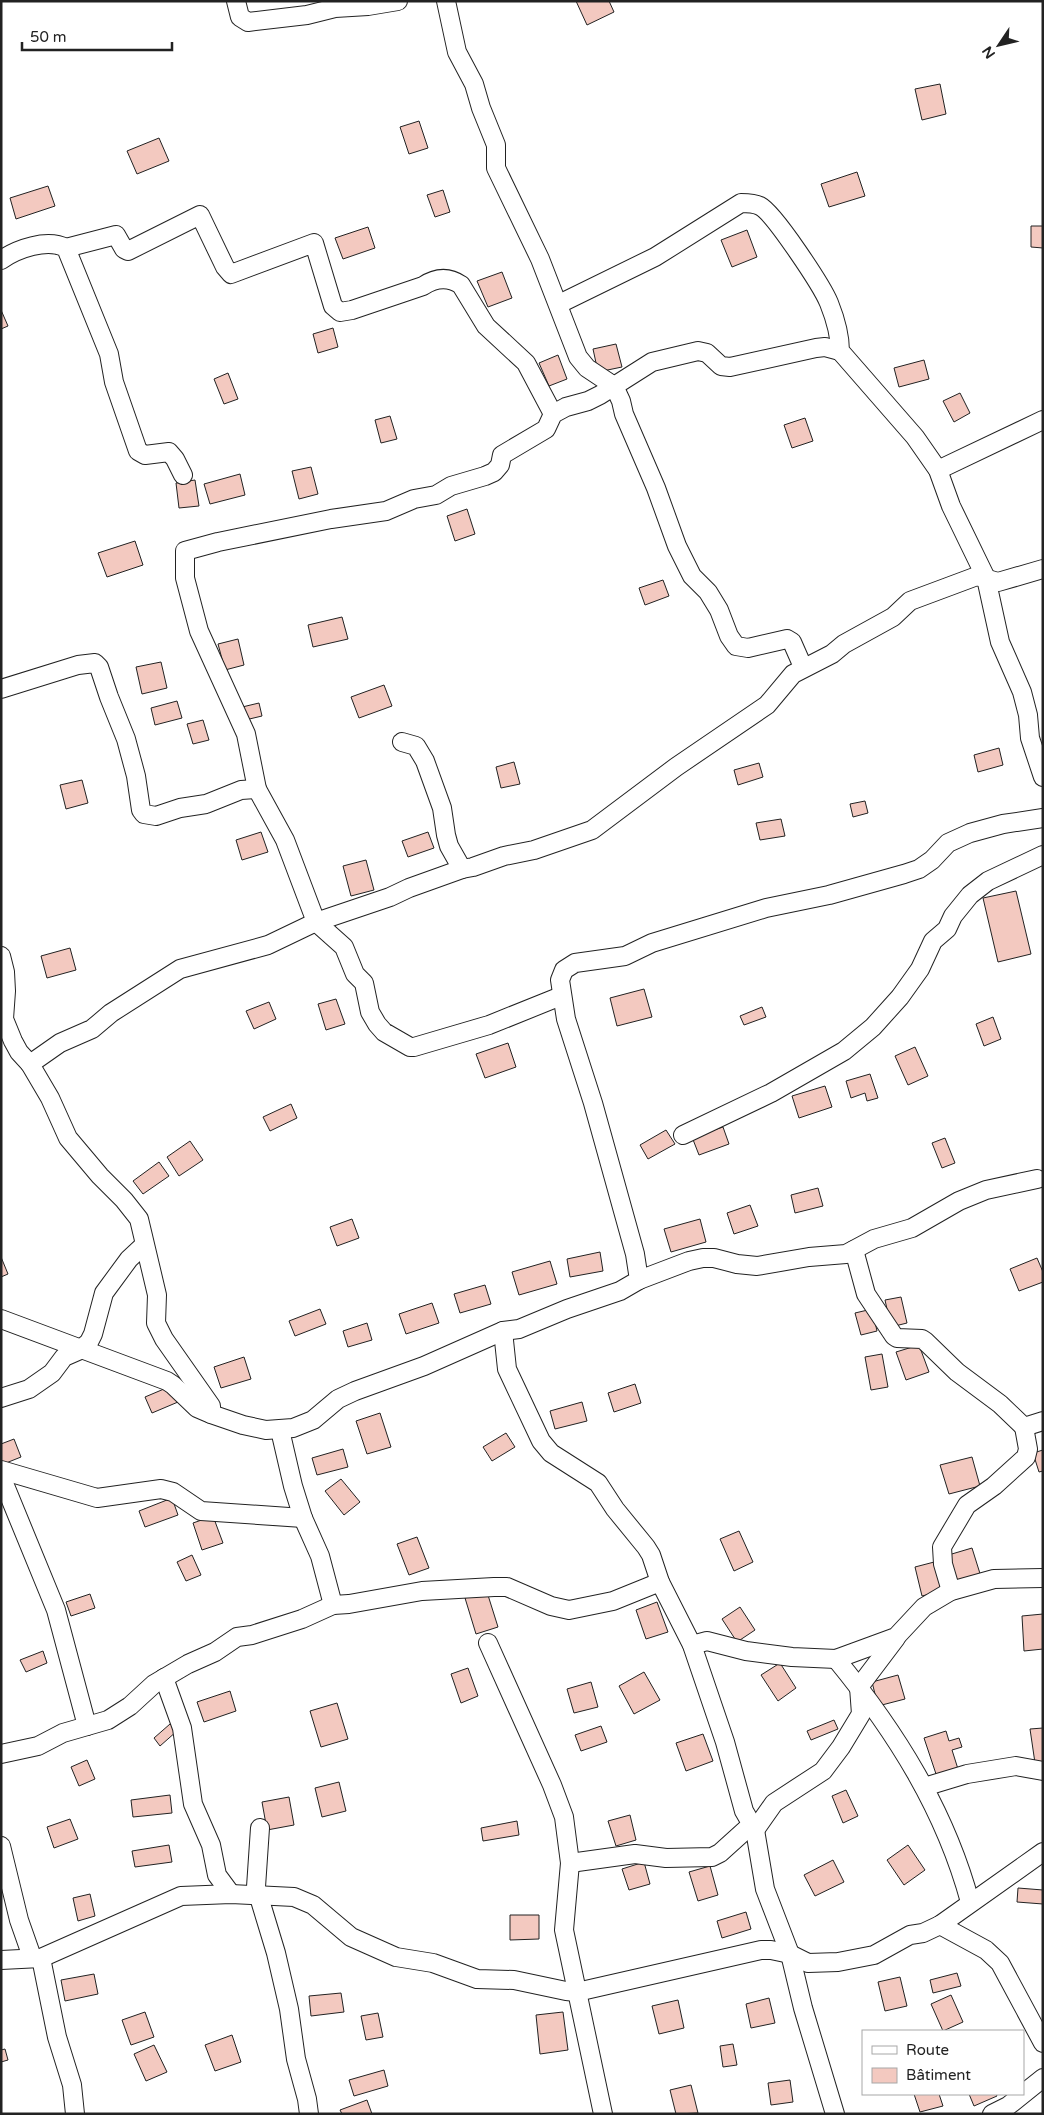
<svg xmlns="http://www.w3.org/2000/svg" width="1044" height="2115" font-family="'Varela Round',sans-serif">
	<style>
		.building { fill: #f3c9c0; stroke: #222 }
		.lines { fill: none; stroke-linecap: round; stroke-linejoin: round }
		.minor-casing { stroke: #222; stroke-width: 20 }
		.minor { stroke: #fff; stroke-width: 18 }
	</style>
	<rect width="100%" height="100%" fill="#fff"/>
	<g class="building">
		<path d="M576,1H609L614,12L587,25Z"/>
		<path d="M940,84L946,114L922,120L915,89Z"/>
		<path d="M419,121L428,148L409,154L400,127Z"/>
		<path d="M159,138L169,161L137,174L127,151Z"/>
		<path d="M857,172L865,196L829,207L821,184Z"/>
		<path d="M48,186L55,206L16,219L10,198Z"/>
		<path d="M443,190L450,212L435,217L427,195Z"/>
		<path d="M1031,226H1043V248L1031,247Z"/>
		<path d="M368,227L375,248L343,259L335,238Z"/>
		<path d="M747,230L757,257L732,267L721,240Z"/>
		<path d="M502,272L512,298L488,307L477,281Z"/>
		<path d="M1,310L8,326L1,329Z"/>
		<path d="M333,328L338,347L318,353L313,334Z"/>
		<path d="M616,344L622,367L598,372L593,349Z"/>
		<path d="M558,355L567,379L549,386L539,363Z"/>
		<path d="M924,360L929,379L899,387L894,368Z"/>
		<path d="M228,373L238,399L224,404L214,379Z"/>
		<path d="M960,393L970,413L954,422L943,401Z"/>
		<path d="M390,416L397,439L381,443L375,420Z"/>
		<path d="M805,418L813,441L792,448L784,425Z"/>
		<path d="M311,467L318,494L299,499L292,471Z"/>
		<path d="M240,474L245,495L210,504L204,484Z"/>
		<path d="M195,480L199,506L179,508L176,483Z"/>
		<path d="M467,509L475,534L455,541L447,516Z"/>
		<path d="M135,541L143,565L107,577L98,553Z"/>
		<path d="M663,580L669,596L645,605L639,588Z"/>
		<path d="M342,617L348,639L313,647L308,625Z"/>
		<path d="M238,639L244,665L225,670L218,644Z"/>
		<path d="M161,662L167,688L142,694L136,667Z"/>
		<path d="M384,685L392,706L359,718L351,697Z"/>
		<path d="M177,701L182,718L155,725L151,708Z"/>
		<path d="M259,703L262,716L241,721L238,708Z"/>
		<path d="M203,720L209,740L193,744L187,724Z"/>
		<path d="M999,748L1003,765L978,772L974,755Z"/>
		<path d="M514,762L520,784L501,788L496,767Z"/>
		<path d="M759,763L763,777L738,785L734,770Z"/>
		<path d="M82,780L88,803L66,809L60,785Z"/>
		<path d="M865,801L868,813L853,817L850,804Z"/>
		<path d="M781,819L785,836L760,840L756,823Z"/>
		<path d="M261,832L268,852L242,860L236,840Z"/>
		<path d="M428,832L434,848L408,857L402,841Z"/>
		<path d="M366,860L374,890L351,896L343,866Z"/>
		<path d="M1016,891L1031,954L998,962L983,898Z"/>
		<path d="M70,948L76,970L47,978L41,956Z"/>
		<path d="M644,989L652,1017L617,1026L610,998Z"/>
		<path d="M336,999L345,1024L326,1030L318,1004Z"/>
		<path d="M269,1002L276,1019L254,1029L246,1011Z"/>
		<path d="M762,1007L766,1017L744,1025L740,1016Z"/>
		<path d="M993,1017L1001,1039L984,1046L976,1024Z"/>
		<path d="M508,1043L516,1067L485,1078L476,1054Z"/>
		<path d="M915,1047L928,1076L908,1085L895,1056Z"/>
		<path d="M870,1074L878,1098L867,1101L865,1093L851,1098L846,1081Z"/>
		<path d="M825,1086L832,1107L799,1118L792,1096Z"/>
		<path d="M291,1104L297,1118L270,1131L263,1117Z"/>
		<path d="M723,1127L729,1144L699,1155L692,1137Z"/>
		<path d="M666,1130L675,1144L648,1159L640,1145Z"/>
		<path d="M945,1138L955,1163L942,1168L932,1143Z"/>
		<path d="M190,1141L203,1160L179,1176L167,1157Z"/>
		<path d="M159,1162L169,1176L143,1194L133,1181Z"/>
		<path d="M818,1188L823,1206L795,1213L791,1195Z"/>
		<path d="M750,1205L758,1226L734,1234L727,1213Z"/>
		<path d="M352,1219L359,1238L337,1246L330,1227Z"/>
		<path d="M700,1219L706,1242L671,1252L664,1229Z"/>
		<path d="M600,1252L603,1271L570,1277L567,1259Z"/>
		<path d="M1,1257L8,1274L1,1277Z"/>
		<path d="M1037,1258L1043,1272V1282L1019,1291L1010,1269Z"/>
		<path d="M550,1261L557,1284L519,1295L512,1272Z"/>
		<path d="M485,1285L491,1304L460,1313L454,1294Z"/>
		<path d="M901,1297L907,1323L891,1327L885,1300Z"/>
		<path d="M432,1303L439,1323L406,1334L399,1314Z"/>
		<path d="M320,1309L326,1324L295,1336L289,1321Z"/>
		<path d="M872,1309L877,1331L861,1335L855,1313Z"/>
		<path d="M367,1323L372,1340L348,1347L343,1331Z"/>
		<path d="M919,1345L929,1372L906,1380L896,1352Z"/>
		<path d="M882,1354L888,1387L871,1390L865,1357Z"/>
		<path d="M244,1357L251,1379L221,1388L214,1367Z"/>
		<path d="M635,1384L641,1403L614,1412L608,1393Z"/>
		<path d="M171,1386L178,1402L152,1413L145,1397Z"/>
		<path d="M582,1402L587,1421L555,1429L550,1411Z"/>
		<path d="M380,1413L391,1447L367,1454L356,1421Z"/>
		<path d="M506,1433L515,1447L492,1461L483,1447Z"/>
		<path d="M14,1439L21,1457L1,1465V1444Z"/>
		<path d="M343,1449L348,1467L317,1475L312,1458Z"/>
		<path d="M1043,1450V1471L1039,1472L1033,1453Z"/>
		<path d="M972,1457L980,1486L949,1494L940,1465Z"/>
		<path d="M341,1479L360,1502L344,1515L325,1491Z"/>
		<path d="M172,1498L178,1515L145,1527L139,1511Z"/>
		<path d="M213,1516L223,1543L202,1550L193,1523Z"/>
		<path d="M739,1531L753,1562L734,1571L720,1539Z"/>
		<path d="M417,1537L429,1568L409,1575L397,1544Z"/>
		<path d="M972,1548L982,1580L954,1588L945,1556Z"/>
		<path d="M192,1555L201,1575L186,1581L177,1562Z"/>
		<path d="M938,1561L946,1590L922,1596L915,1567Z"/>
		<path d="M487,1592L498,1627L476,1634L465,1598Z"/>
		<path d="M90,1594L95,1608L71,1616L66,1602Z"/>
		<path d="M657,1602L668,1632L646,1639L636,1610Z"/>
		<path d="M740,1607L755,1630L737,1642L722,1619Z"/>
		<path d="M1043,1614V1649L1024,1651L1022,1616Z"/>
		<path d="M43,1651L47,1663L26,1672L20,1660Z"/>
		<path d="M780,1663L796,1688L778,1701L761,1675Z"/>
		<path d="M468,1668L478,1696L461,1703L451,1674Z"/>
		<path d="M644,1672L660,1700L634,1714L619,1686Z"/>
		<path d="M898,1675L905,1699L878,1706L872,1682Z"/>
		<path d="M591,1682L598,1707L574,1713L567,1689Z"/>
		<path d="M230,1691L236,1711L204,1722L197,1702Z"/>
		<path d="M337,1703L348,1739L321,1747L310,1711Z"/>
		<path d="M834,1720L838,1729L811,1740L807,1731Z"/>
		<path d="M170,1724L177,1731L160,1746L154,1738Z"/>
		<path d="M601,1726L607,1742L581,1751L575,1735Z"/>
		<path d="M1043,1728V1762L1035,1763L1030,1729Z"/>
		<path d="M946,1731L949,1741L959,1738L962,1747L952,1750L958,1769L937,1777L924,1738Z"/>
		<path d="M703,1734L713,1761L686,1771L676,1743Z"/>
		<path d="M87,1760L95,1779L79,1786L71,1767Z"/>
		<path d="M339,1782L346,1811L322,1817L315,1788Z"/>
		<path d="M846,1790L858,1816L843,1823L832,1796Z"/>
		<path d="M170,1795L172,1813L133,1817L131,1800Z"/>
		<path d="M289,1797L294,1825L267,1830L262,1802Z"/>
		<path d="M630,1815L636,1840L616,1846L608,1821Z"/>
		<path d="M70,1819L78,1839L54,1848L47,1827Z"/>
		<path d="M517,1821L519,1835L483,1841L481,1828Z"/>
		<path d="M169,1845L172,1862L135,1867L132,1851Z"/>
		<path d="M908,1845L925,1870L904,1885L887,1860Z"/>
		<path d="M833,1860L844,1882L815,1896L804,1875Z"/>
		<path d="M644,1862L650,1884L629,1890L622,1869Z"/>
		<path d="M710,1866L718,1895L698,1901L689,1872Z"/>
		<path d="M1018,1888L1043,1890V1904L1017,1902Z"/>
		<path d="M90,1894L95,1916L78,1921L73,1898Z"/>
		<path d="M746,1912L751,1929L722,1938L717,1921Z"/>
		<path d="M510,1915H539V1939L510,1940Z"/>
		<path d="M957,1973L961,1986L933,1993L930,1980Z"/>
		<path d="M94,1974L98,1994L65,2001L61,1980Z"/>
		<path d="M900,1977L907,2006L885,2011L878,1982Z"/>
		<path d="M341,1993L344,2012L311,2016L309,1996Z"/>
		<path d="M951,1995L963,2022L943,2031L931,2004Z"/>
		<path d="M769,1998L775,2023L751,2028L746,2004Z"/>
		<path d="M678,2000L684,2028L659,2034L652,2006Z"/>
		<path d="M145,2012L154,2037L131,2045L122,2020Z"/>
		<path d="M563,2012L568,2050L540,2054L536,2015Z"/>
		<path d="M378,2013L383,2037L366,2040L361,2016Z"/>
		<path d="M232,2035L241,2062L215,2071L205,2045Z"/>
		<path d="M733,2044L737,2065L723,2067L720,2046Z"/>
		<path d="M154,2045L167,2072L146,2081L134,2054Z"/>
		<path d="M5,2049L8,2060L1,2062V2050Z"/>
		<path d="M384,2070L388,2086L354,2096L349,2080Z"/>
		<path d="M790,2080L793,2102L771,2105L768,2083Z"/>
		<path d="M691,2085L698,2113L676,2114L670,2090Z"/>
		<path d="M914,2094H939L943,2106L920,2112Z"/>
		<path d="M969,2094H996L997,2096L974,2106Z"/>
		<path d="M367,2100L372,2114H342L340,2110Z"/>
	</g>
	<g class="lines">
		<g class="minor-casing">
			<g id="minor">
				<path d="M236,1L240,17L248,22L307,15L335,8L368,6L398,1"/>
				<path d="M446,1L457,52L474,84L481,108L496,145V168L540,259L578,357L587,368L614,386L621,401L624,414L656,488L677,546L692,576L708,592L719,610L729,636L736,646L748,648L787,639L792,642L803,667"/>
				<path d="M66,248L116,235L124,249L128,251L200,215L225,267L231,274L314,243L333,306L340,312L352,310L423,286C435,278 448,276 461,285L486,326L526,363L553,414"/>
				<path d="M1,260C17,249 47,238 66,248L109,354L114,382L138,451L145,455L169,452L175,459L183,475"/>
				<path d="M559,304L655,257L741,203C747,203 754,203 760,206C774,213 822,286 829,303C835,318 840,335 840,351L915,437L938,470L951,506L986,578L1000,642L1022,692L1028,715L1030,738L1043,777"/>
				<path d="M938,470L1043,420"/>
				<path d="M1,689L78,665L95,663L99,667L109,697L126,739L136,776L141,810L144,814L156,816L180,808L206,804L241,790L257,789"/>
				<path d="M402,742L416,746L425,761L442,808L446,835L449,846L462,869"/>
				<path d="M1,956L5,972L6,991L4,1019L13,1041L19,1052L30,1064L50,1098L68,1138L100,1176L124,1200L139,1219L157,1295L156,1323L164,1339L211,1406V1414"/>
				<path d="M561,996L489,1025L414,1047H410L384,1032L377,1024L370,1012L364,983L355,974L344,947L316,922L285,840L257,789L246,734L199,631L185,578V551L218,542L331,519L386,511L414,499L436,495L451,486L485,476L494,472L500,465L502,455L546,429L553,414L566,407L588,401L600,395L652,362L698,351L707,353L721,366L730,367L816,348L825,347L840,351"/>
				<path d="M30,1064L60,1043L92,1029L111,1013L180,969L268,945L316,922L390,897L409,888L462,869L473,867L504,856L534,850L592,830L676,767L767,705L793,674L832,654L844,644L893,617L910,601L977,576L998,582L1043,569"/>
				<path d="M683,1135L771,1093L844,1051L873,1027L900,997L920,969L933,941L947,929L953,916L970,895L988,881L1043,855"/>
				<path d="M854,1250L866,1294L894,1336L897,1338L922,1339L925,1341L957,1372L1000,1404L1024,1427L1043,1421"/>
				<path d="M639,1280L689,1261L703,1258H714L737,1264L757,1266L809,1257L846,1254L874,1239L912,1228L959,1201L986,1190L1037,1179"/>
				<path d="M1,1319L167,1381L173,1385L197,1408L211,1414L243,1425L266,1430L293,1428L313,1420L338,1399L355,1391L424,1366L503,1331L519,1329L567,1309L620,1291L639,1280L635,1254L593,1103L566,1019L560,980L564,970L575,963L625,956L652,943L766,908L829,895L904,874L919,869L932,860L948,843L970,833L1003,824L1043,818"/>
				<path d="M503,1331L507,1369L541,1441L551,1453L598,1483L615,1509L646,1547L651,1555L660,1582L692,1645L725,1742L744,1811L755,1830L765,1889L790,1954L803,2008L835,2114"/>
				<path d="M1,1398L29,1389L52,1373L64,1357L80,1350L89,1342L93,1334L104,1293L129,1259L144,1245"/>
				<path d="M280,1430L293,1486L303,1518L320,1556L333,1605"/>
				<path d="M1,1470L97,1498L161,1489L173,1492L201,1511L303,1518"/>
				<path d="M1,1476L56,1610L87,1726"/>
				<path d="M951,1591L943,1564L942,1547L967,1505L994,1486L1026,1457L1028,1449L1024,1427"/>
				<path d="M488,1643L552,1785L564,1817L570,1863L564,1930L603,2114"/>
				<path d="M692,1645L707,1641L746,1651L792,1657L836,1659L896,1637L924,1607L951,1591L994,1579L1043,1578"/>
				<path d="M836,1659C896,1732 945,1810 970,1902"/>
				<path d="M164,1678L182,1728L193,1804L211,1845L217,1875L231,1894"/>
				<path d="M1,1754L38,1746L63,1733L108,1720L130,1706L154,1684L188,1664L215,1652L237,1637L252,1635L302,1619L333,1605L349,1604L422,1591L494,1587H507L551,1606L569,1610L613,1601L660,1582"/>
				<path d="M924,1787L967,1774L1016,1766L1043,1771"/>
				<path d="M260,1828L256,1887L276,1953L289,2009L296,2059L307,2099L309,2114"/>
				<path d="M755,1830L774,1803L823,1771L841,1747L861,1714L859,1687L896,1638"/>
				<path d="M1,1846L19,1920L32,1957"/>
				<path d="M570,1863L635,1854L666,1858L712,1857L720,1853L751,1825"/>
				<path d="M940,1925L986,1950L1000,1963L1043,2043"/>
				<path d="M41,1958L57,2037L72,2085L75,2114"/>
				<path d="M1,1960L41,1958L181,1896L231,1894L294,1897L313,1905L351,1937L396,1957L433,1963L477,1979L514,1980L566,1991L577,1992L761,1950H771L790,1954L808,1963L838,1962L874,1955L910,1935L923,1933L940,1925L1043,1852"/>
				<path d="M992,2114L1008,2106L1043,2078"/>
			</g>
		</g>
		<use href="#minor" class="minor"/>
	</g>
	<rect width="1044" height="2115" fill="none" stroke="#222222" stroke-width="5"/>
	<rect x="862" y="2030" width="162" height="65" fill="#ffffff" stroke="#a7a7a7"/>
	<rect x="872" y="2046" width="25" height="8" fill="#ffffff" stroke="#a7a7a7"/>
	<text x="906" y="2055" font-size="15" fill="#222222">Route</text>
	<rect x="872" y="2068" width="25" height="15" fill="#f3c9c0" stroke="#a7a7a7"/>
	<text x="906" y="2080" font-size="15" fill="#222222">Bâtiment</text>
	<g transform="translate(999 45) rotate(235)" stroke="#ffffff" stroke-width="4" paint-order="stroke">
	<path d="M0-4L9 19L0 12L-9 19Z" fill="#222222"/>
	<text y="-8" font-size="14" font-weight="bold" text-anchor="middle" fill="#222222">N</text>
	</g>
	<path d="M22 42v8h150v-8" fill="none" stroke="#222222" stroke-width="2.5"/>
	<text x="30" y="42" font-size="15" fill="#222222" stroke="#ffffff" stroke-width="4" paint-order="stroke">50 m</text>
</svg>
